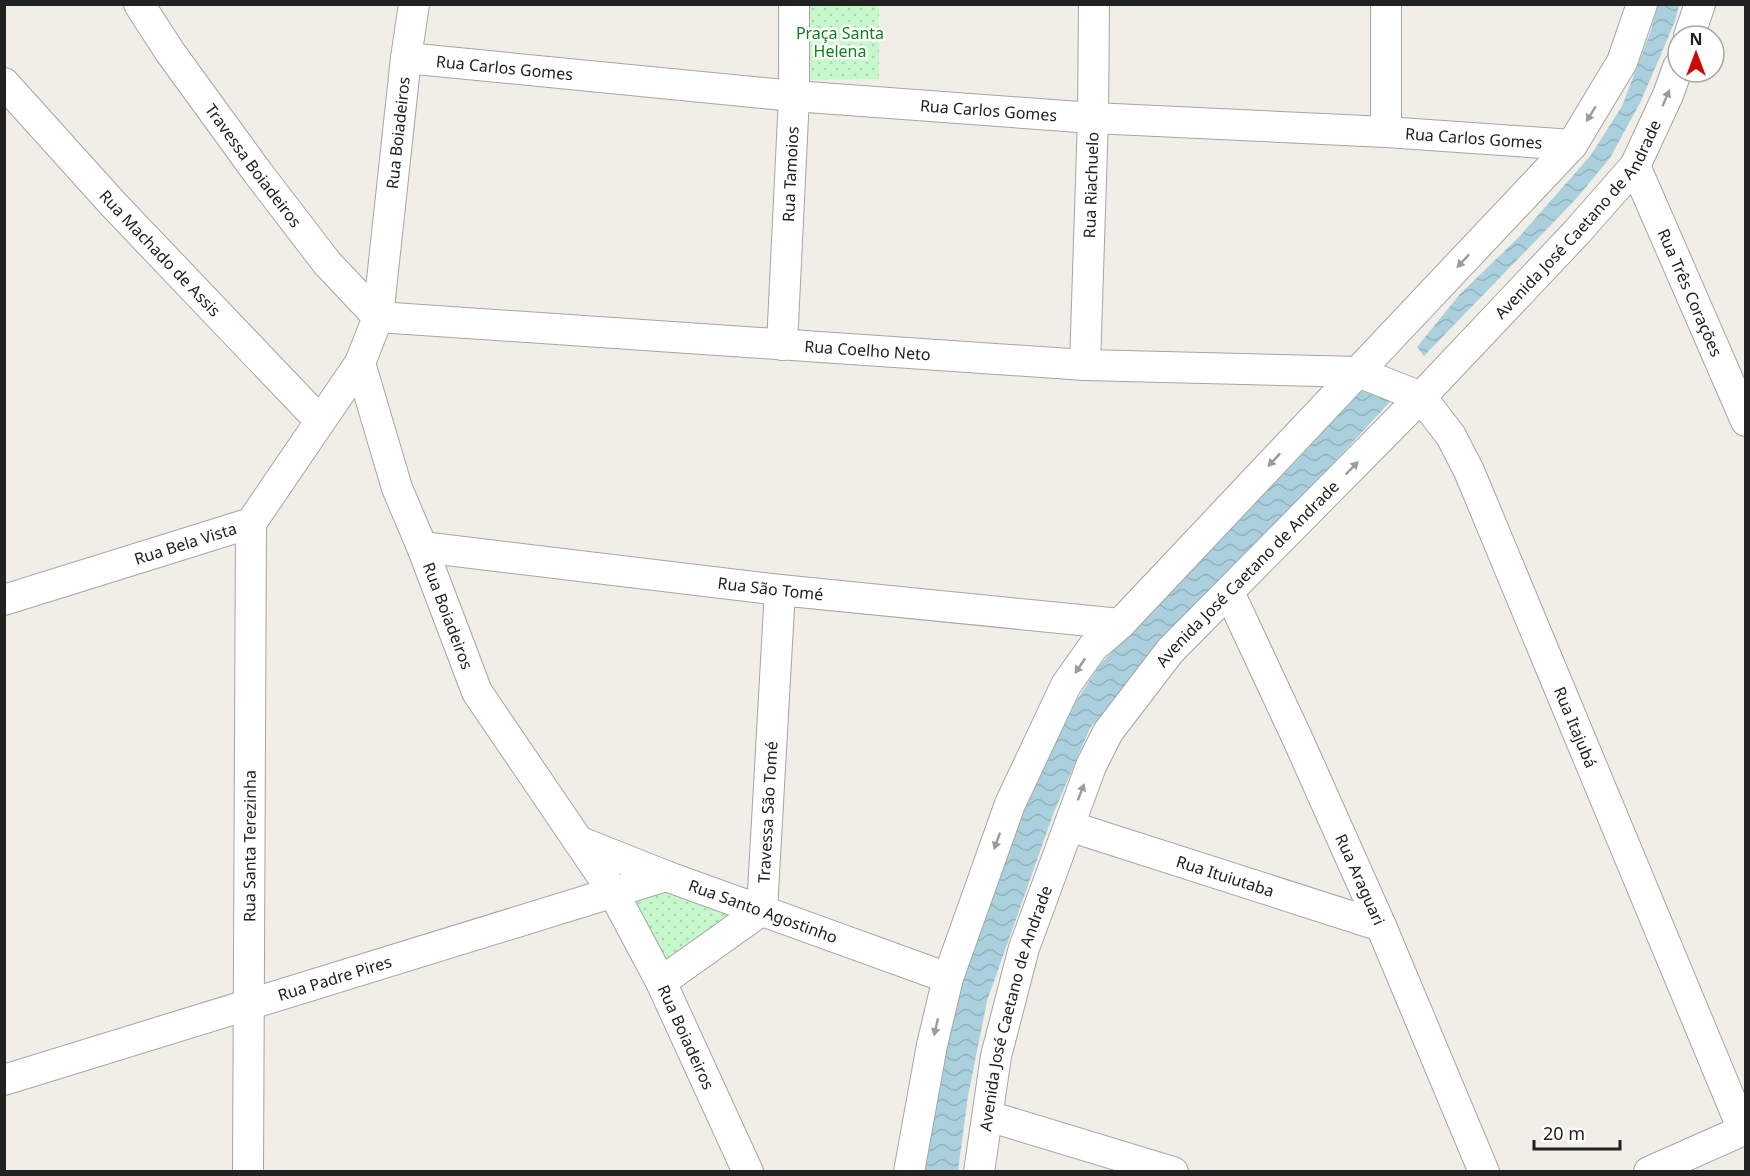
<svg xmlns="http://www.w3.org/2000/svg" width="1750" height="1176" font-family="'Noto Sans',sans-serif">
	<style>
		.park { fill: url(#park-dots) }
		.water { fill: url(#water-waves) }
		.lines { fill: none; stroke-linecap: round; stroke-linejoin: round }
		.minor-casing { stroke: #a5a5a5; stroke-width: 32 }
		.minor { stroke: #fff; stroke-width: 30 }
		.oneway { fill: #9b9b9b }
		.labels { text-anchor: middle; stroke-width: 5; stroke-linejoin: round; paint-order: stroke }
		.park-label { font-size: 16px; fill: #0f7f1a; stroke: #fff }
		.street-label { font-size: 16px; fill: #212121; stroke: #fff }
	</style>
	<defs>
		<pattern id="park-dots" width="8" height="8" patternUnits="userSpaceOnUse" patternTransform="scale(1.5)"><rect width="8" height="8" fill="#c7f8cc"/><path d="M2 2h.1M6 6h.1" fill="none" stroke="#abd4af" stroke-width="1.8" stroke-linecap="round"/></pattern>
		<pattern id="water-waves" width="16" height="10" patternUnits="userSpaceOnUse" patternTransform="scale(1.5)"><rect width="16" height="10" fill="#aad0dd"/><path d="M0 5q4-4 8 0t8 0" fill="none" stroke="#92b2bd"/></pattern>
	</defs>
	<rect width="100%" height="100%" fill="#f1eee8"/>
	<g class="park">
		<path d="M802,5H879V79L802,80Z"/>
		<path d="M666,884L744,912L664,972L622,896Z"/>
	</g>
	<g class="water">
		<path d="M1658,5H1679L1675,21L1641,101L1610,158L1576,199L1424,356L1417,347L1460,294L1519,237L1591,155L1622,106L1650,33Z"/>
		<path d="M1362,379L1401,390L1148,663L1090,728L1054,812L987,1001L968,1096L958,1171L924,1172L938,1066L974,936L1040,770L1068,714L1099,666Z"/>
	</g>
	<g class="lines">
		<g class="minor-casing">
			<g id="minor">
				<path id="s1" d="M139,4L170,52L258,173L327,263L378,317L1085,365L1358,372L1421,397L1451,436L1469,471L1743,1130"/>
				<path d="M1386,4V132"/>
				<path d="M1689,36L1700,4"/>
				<path id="s2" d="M406,58L794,96L1093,118L1386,132L1572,145"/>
				<path id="s3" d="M4,83L114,205L320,421"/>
				<path id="s4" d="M1635,166L1746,421"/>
				<path id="s5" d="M782,345L794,96V4"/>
				<path id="s6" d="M360,363L397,488L422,547L477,692L613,892L661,982L748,1172"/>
				<path id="s7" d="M1085,365L1093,118L1094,4"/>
				<path id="s8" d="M422,547L780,590L1120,624"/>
				<path id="s9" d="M1229,592L1299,742L1381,926L1484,1172"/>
				<path id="s10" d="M4,600L251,523L360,363L378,317L406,58L414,4"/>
				<path id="s11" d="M1069,826L1381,926"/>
				<path id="s12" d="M578,841L666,876L948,978"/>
				<path id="s13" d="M661,982L762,910L780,590"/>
				<path id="s14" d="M4,1080L666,876"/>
				<path d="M988,1116L1173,1172"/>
				<path id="s15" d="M248,1172L251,523"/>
				<path d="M909,1172L932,1045L948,978L1010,804L1066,685L1093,647L1120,624L1572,145L1622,62L1642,4"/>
				<path id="s16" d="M979,1172L996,1056L1024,948L1091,766L1108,732L1170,651L1421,397L1577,232L1635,166L1668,95L1678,67"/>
				<path d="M1649,1172L1746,1129"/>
			</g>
		</g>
		<use href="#minor" class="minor"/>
	</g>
	<defs><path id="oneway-solid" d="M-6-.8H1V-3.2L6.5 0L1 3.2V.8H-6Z" transform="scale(1.5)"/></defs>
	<g class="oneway">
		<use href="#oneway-solid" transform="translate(1666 98) rotate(-67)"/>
		<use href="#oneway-solid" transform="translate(1591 114) rotate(121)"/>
		<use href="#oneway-solid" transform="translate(1463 261) rotate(133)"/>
		<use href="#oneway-solid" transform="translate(1274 460) rotate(133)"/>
		<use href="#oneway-solid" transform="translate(1352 468) rotate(-46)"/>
		<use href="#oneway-solid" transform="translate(1080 666) rotate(124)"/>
		<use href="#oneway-solid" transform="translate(1081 792) rotate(-69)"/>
		<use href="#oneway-solid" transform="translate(997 841) rotate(110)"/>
		<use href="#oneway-solid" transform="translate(936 1027) rotate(103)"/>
	</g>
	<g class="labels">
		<g class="park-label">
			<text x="840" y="39">Praça Santa<tspan x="840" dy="18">Helena</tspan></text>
		</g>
		<g class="street-label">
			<text dy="6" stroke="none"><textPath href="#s2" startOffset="99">Rua Carlos Gomes</textPath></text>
			<text dy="6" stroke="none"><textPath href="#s2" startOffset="585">Rua Carlos Gomes</textPath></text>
			<text dy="6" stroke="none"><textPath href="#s10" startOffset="687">Rua Boiadeiros</textPath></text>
			<text dy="6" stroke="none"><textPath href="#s2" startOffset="1071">Rua Carlos Gomes</textPath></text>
			<text dy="6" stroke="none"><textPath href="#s1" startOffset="198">Travessa Boiadeiros</textPath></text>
			<text dy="6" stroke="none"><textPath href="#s5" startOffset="171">Rua Tamoios</textPath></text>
			<text dy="6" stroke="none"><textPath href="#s7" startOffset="180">Rua Riachuelo</textPath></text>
			<text dy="6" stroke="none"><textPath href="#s16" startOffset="1158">Avenida José Caetano de Andrade</textPath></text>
			<text dy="6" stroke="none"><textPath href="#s3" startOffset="231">Rua Machado de Assis</textPath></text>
			<text dy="6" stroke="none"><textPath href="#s4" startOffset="138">Rua Três Corações</textPath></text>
			<text dy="6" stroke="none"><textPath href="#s1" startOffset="885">Rua Coelho Neto</textPath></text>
			<text dy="6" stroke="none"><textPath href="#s10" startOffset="190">Rua Bela Vista</textPath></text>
			<text dy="6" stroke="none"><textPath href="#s16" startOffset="672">Avenida José Caetano de Andrade</textPath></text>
			<text dy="6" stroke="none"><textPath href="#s8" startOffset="351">Rua São Tomé</textPath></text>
			<text dy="6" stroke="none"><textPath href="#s6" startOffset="268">Rua Boiadeiros</textPath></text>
			<text dy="6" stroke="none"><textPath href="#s1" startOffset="1810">Rua Itajubá</textPath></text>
			<text dy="6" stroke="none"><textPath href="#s13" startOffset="222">Travessa São Tomé</textPath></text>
			<text dy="6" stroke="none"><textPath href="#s15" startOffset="326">Rua Santa Terezinha</textPath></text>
			<text dy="6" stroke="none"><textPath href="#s11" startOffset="164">Rua Ituiutaba</textPath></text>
			<text dy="6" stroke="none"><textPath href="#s9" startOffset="316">Rua Araguari</textPath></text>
			<text dy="6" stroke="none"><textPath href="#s12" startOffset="198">Rua Santo Agostinho</textPath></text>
			<text dy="6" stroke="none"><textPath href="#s14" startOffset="346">Rua Padre Pires</textPath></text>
			<text dy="6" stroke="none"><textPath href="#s16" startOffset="168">Avenida José Caetano de Andrade</textPath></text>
			<text dy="6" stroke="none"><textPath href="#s6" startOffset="754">Rua Boiadeiros</textPath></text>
		</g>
	</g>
	<rect width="1750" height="1176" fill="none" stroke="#212121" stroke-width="12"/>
	<g transform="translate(1696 54)"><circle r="28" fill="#ffffff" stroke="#a6a6a6" stroke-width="1.5"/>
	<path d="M0-4.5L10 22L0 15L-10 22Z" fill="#cc0905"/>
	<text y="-9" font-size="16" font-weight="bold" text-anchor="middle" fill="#212121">N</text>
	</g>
	<path d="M1534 1140v9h86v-9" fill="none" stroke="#212121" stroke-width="3"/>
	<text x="1543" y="1140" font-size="18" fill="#212121" stroke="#ffffff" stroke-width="4.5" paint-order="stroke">20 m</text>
</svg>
